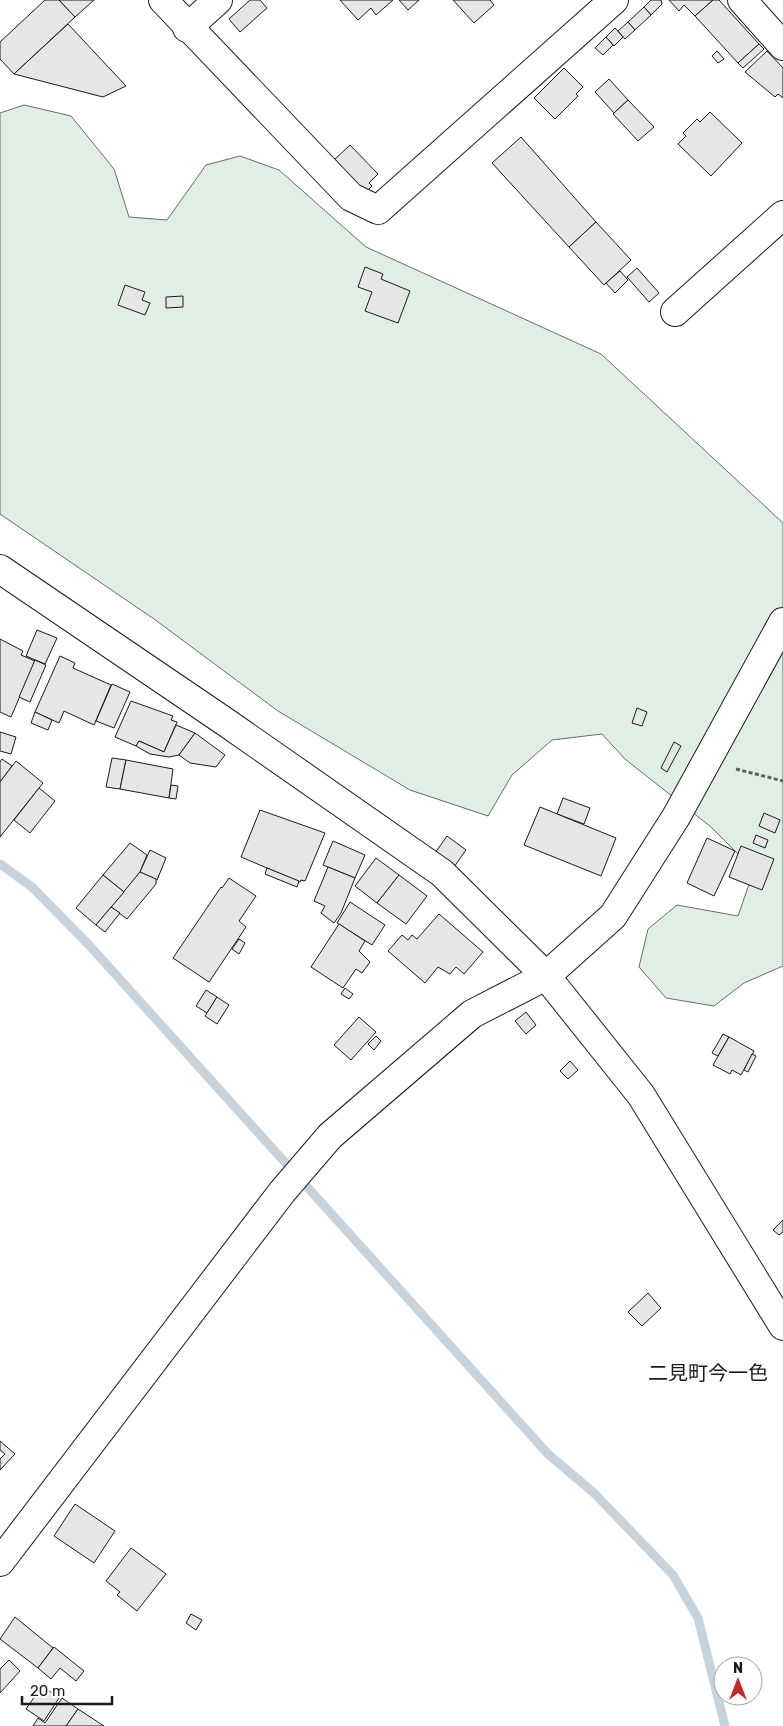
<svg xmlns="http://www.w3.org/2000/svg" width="783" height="1726" font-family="Rubik,'Noto Sans JP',sans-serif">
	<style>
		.green { fill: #e0efe3; stroke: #6a6a6a }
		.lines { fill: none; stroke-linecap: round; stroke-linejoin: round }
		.stream { stroke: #c6d2dc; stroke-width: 9 }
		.building { fill: #e6e6e6; stroke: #1a1a1a }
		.street-casing { stroke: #1a1a1a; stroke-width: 30 }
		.secondary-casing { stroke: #1a1a1a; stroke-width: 30 }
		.path { stroke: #5f5f5f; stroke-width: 3; stroke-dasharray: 4 2.5; stroke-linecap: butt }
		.street { stroke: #fff; stroke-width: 28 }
		.secondary { stroke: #fff; stroke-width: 28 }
		.labels { text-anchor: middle; stroke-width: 4; stroke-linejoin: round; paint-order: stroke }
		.quarter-label { font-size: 20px; fill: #1a1a1a; stroke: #fff }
	</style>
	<rect width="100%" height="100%" fill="#fff"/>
	<path class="green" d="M24,105L71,116L114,169L129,217L167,220L206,165L240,156L279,170L366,247L601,354L783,523V966L744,983L714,1006L666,998L639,967L648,929L677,905L738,916L754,870L711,827L625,759L602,734L552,740L512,775L488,816L410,790L278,711L154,619L0,514V113Z"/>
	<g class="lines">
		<path class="stream" d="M0,864L32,887L89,945L548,1454L594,1493L673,1575L698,1618L725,1726"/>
	</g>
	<g class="building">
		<path d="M45,0H59L75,17L14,74L0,59V42Z"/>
		<path d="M59,0H94L75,17Z"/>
		<path d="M250,0H260L267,8L240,32L229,19Z"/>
		<path d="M340,0H393L376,15L371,8L358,20Z"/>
		<path d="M399,0H419L408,10Z"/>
		<path d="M453,0H490L494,5L474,23Z"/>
		<path d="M651,0H661L662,4L651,15L644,7Z"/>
		<path d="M669,0H713L695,16L684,5L679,11Z"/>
		<path d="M713,0H719L759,44L738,63L695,16Z"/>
		<path d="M644,7L651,15L635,30L628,22Z"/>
		<path d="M628,22L635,30L625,39L618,31Z"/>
		<path d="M68,24L126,86L103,97L14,74Z"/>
		<path d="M615,28L623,37L614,46L606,37Z"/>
		<path d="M606,37L613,45L603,55L595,48Z"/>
		<path d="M759,44L764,49L743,68L738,63Z"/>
		<path d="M717,51L724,59L718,63L712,56Z"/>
		<path d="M767,51L783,68V98L778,94L775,97L745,72Z"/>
		<path d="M564,68L583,87L576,94L578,96L555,119L534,98Z"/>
		<path d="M609,79L628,100L614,113L595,92Z"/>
		<path d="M628,100L654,127L638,141L613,114Z"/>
		<path d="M710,112L742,143L711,176L678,144L686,136L683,133L697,119L700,122Z"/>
		<path d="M521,137L596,222L569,247L492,163Z"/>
		<path d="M350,145L378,174L369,183L372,186L364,194L333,161Z"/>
		<path d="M596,222L631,260L604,285L569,247Z"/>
		<path d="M365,267L383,274L381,279L410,291L398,323L365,311L372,292L358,287Z"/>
		<path d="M637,268L659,293L649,302L627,277Z"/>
		<path d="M620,271L628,280L615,293L606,283Z"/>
		<path d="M125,285L145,292L142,300L150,303L145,315L118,305Z"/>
		<path d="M183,296V307L166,308V297Z"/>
		<path d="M37,630L57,638L45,664L26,656Z"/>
		<path d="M0,639L23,651L21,655L35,661L11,717L0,712Z"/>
		<path d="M60,656L75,663L73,668L111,685L94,725L64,711L59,723L35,712Z"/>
		<path d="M35,660L46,665L30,702L19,697Z"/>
		<path d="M112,684L130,692L114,728L96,721Z"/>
		<path d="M131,701L173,716L171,720L177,722L164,752L139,741L136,746L115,737Z"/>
		<path d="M637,708L647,712L642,726L632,723Z"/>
		<path d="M35,712L52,720L48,730L31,723Z"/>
		<path d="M176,725L195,733L179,755L169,757L150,754L136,746L139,741L164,752Z"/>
		<path d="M0,732L16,737L11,754L0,751Z"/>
		<path d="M195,733L225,755L216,767L190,763L179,755Z"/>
		<path d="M674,742L681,746L667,772L661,768Z"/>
		<path d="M112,758L126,760L120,789L106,787Z"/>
		<path d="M2,759L12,766L0,782V762Z"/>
		<path d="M126,760L173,769L169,798L120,789Z"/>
		<path d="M16,761L43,783L0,837V782Z"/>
		<path d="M171,785L178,786L176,799L169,798Z"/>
		<path d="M39,788L55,801L30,833L14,820Z"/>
		<path d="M563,798L590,808L584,824L557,814Z"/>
		<path d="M540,807L616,838L601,876L524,845Z"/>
		<path d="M260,810L325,833L305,881L301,880L300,882L241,857Z"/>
		<path d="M764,813L780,820L775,833L759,826Z"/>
		<path d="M756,835L768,840L765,848L753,843Z"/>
		<path d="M447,836L466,850L454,867L435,853Z"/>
		<path d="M707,838L735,851L714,896L687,883Z"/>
		<path d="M333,841L365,855L355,878L323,865Z"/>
		<path d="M130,843L147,855L140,872L124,892L103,875Z"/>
		<path d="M741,846L774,859L762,890L729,877Z"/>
		<path d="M150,850L166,858L157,880L140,872Z"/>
		<path d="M376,858L399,875L377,903L355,886Z"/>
		<path d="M328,867L355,878L341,913L334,923L321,913L325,906L314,901Z"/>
		<path d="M267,868L299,881L297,887L265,874Z"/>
		<path d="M140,872L156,879V884L127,919L111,907Z"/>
		<path d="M103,875L124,892L96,925L76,908Z"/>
		<path d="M399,875L427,896L406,924L377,903Z"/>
		<path d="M229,878L256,896L239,921L246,927L209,982L173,958L221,887L222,888Z"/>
		<path d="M350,902L385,925L372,945L337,923Z"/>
		<path d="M111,907L120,913L105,932L96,925Z"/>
		<path d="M439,914L483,952L464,974L456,967L450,974L438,967L425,983L388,951L402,935L408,940L412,935L417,939Z"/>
		<path d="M339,924L365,941L359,951L370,962L362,973L356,969L343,988L311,967Z"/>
		<path d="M239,939L245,943L239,954L232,949Z"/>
		<path d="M345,988L353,994L349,999L341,994Z"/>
		<path d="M206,990L217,997L207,1013L196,1006Z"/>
		<path d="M217,997L229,1005L217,1024L205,1016Z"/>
		<path d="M526,1012L536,1025L526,1034L515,1021Z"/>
		<path d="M359,1017L376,1032L351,1060L334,1045Z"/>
		<path d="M723,1034L729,1037L718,1056L712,1053Z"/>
		<path d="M376,1036L381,1041L374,1050L368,1044Z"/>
		<path d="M729,1037L754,1051L741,1075L732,1070L730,1074L713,1065Z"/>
		<path d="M752,1054L756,1056L748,1072L744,1070Z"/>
		<path d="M570,1061L578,1070L568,1079L560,1071Z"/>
		<path d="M783,1220V1232L779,1235L773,1230Z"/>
		<path d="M648,1293L661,1308L642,1326L628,1312Z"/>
		<path d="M0,1441L15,1454L0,1470V1459L5,1454L0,1450Z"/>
		<path d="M75,1504L115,1531L94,1563L54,1536Z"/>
		<path d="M131,1548L166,1574L137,1611L117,1595L120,1592L106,1581Z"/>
		<path d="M191,1614L202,1620L196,1630L186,1623Z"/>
		<path d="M15,1617L53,1648L38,1668L0,1639Z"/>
		<path d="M54,1647L84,1671L76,1681L60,1668L51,1679L38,1668Z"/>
		<path d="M9,1660L20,1671L0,1693V1669Z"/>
		<path d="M42,1686L59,1698L44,1721L26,1709Z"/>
		<path d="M62,1698L78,1709L66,1726H33L38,1718L45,1723Z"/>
		<path d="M78,1709L104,1726H66Z"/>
	</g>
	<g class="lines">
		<g class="street-casing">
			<g id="street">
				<path d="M163,0L351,197L378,210L614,0"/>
				<path d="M742,0L783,46"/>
				<path d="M187,28L218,0"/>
				<path d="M675,312L783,215"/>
				<path d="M0,569L224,721L442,873L546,976L641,1095L783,1326"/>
				<path d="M0,1562L282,1192L330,1136L472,1014L546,976"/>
			</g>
		</g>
		<g class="secondary-casing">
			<path id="secondary" d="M546,976L613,916L676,817L783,622"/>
		</g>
		<path class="path" d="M736,769L783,781"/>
		<use href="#street" class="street"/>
		<use href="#secondary" class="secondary"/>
	</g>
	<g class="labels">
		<g class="quarter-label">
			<text x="708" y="1380">二見町今一色</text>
		</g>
	</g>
	<g transform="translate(738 1681)"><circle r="24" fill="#ffffff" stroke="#a3a3a3"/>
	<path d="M0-4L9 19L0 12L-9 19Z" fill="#c62828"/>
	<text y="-8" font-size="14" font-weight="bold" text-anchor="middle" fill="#1a1a1a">N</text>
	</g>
	<path d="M22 1696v8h90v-8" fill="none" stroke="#1a1a1a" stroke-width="2.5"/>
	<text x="30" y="1696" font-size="15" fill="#1a1a1a" stroke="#ffffff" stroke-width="4" paint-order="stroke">20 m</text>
</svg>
